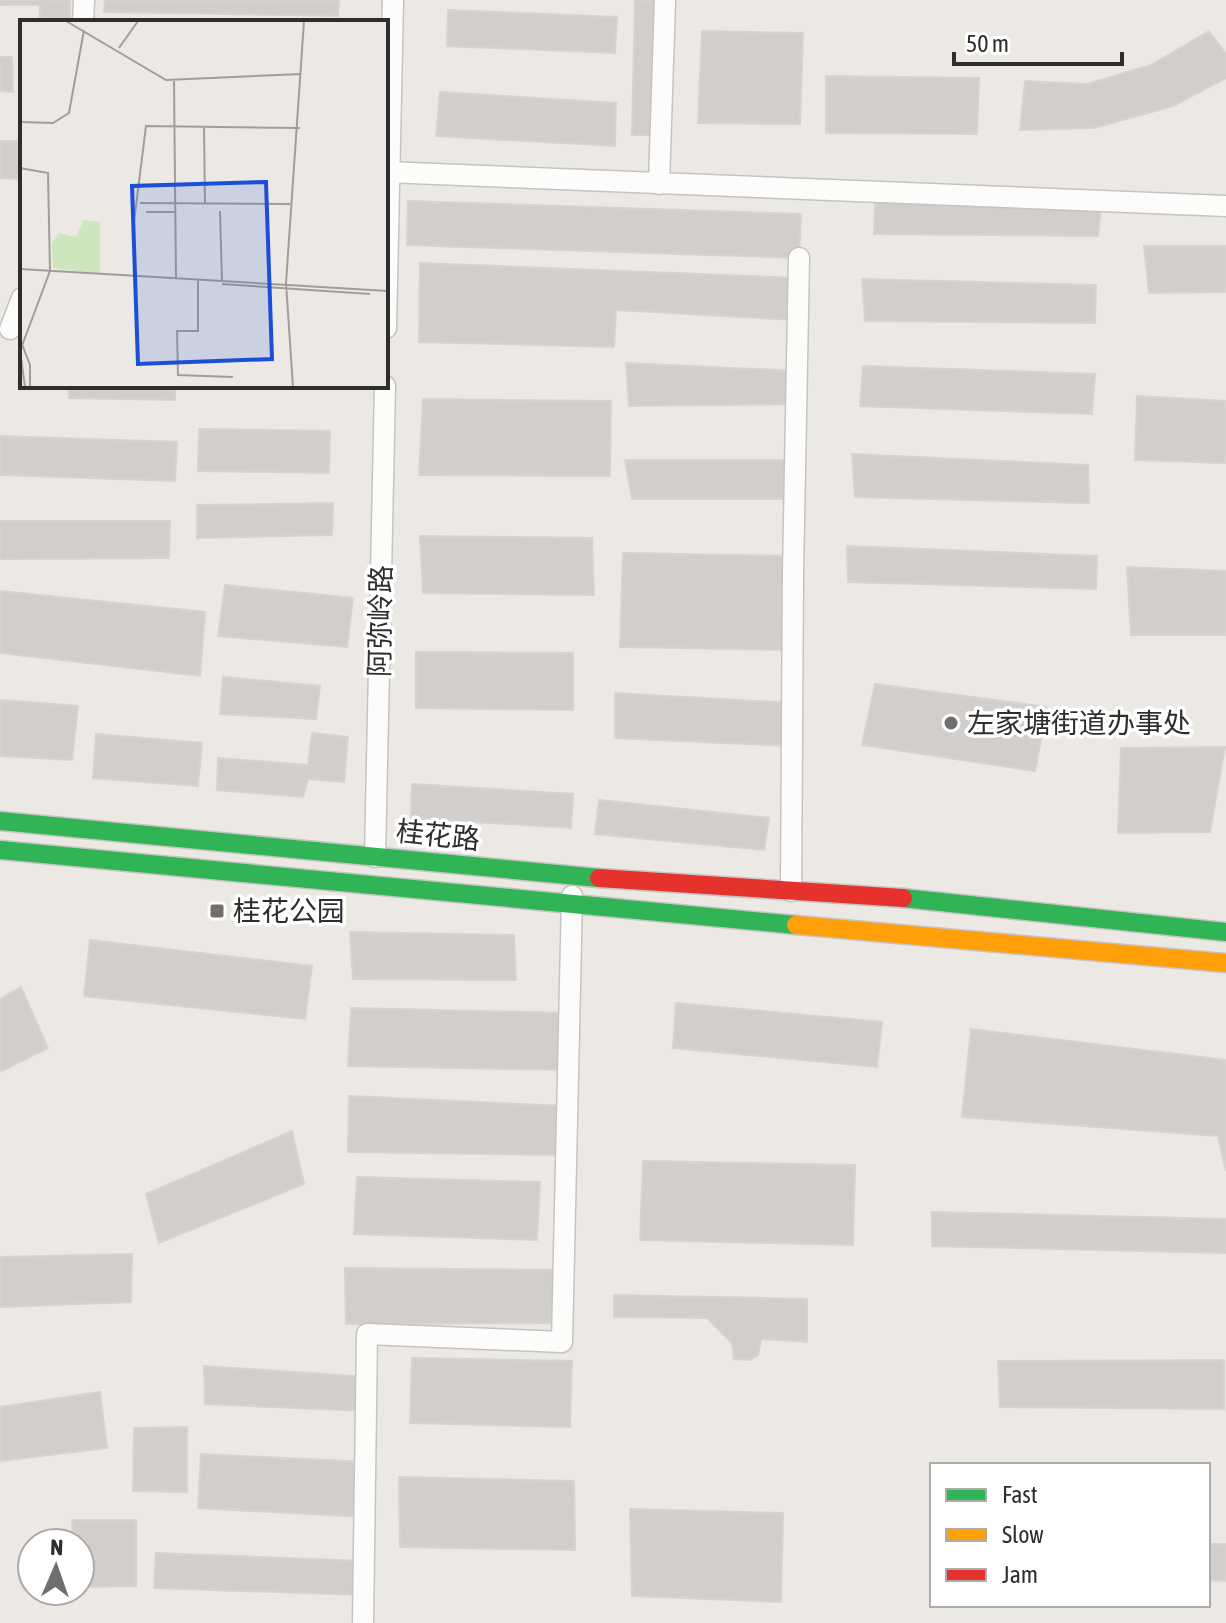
<svg xmlns="http://www.w3.org/2000/svg" width="1226" height="1623" font-family="'Asap Condensed','Noto Sans SC',sans-serif">
	<style>
		.building { fill: #d1cecb; stroke: #d7d4d0; stroke-width: 2 }
		.lines { fill: none; stroke-linecap: round; stroke-linejoin: round }
		.street-casing { stroke: #c5c4c5; stroke-width: 23 }
		.fast-casing { stroke: #c6c5c4; stroke-width: 21 }
		.slow-casing { stroke: #c6c5c4; stroke-width: 21 }
		.jam-casing { stroke: #c6c5c4; stroke-width: 21 }
		.street { stroke: #fcfcfb; stroke-width: 20 }
		.fast { stroke: #30b455; stroke-width: 18 }
		.slow { stroke: #ff9f0a; stroke-width: 18 }
		.jam { stroke: #e5322d; stroke-width: 18 }
		.poi-dot { fill: #706f6e; stroke: #fff; stroke-width: 3 }
		.labels { text-anchor: middle; stroke-width: 7; stroke-linejoin: round; paint-order: stroke }
		.street-label { font-size: 28px; fill: #2e2e2e; stroke: #fff }
		.poi-label { font-size: 28px; fill: #2e2e2e; stroke: #fff; text-anchor: start }
		.inset-road { fill: none; stroke: #a09e9b; stroke-width: 2 }
		.view { fill: #1d4ed8; fill-opacity: 0.15; stroke: #1d4ed8; stroke-width: 4 }
		.inset-edge { fill: none; stroke: #2e2e2e; stroke-width: 4 }
	</style>
	<rect width="100%" height="100%" fill="#ece8e4"/>
	<g class="building">
		<path d="M0,0H70V22H40V5H0Z"/>
		<path d="M105,0H339L338,16L104,12Z"/>
		<path d="M635,0H662L661,135H632Z"/>
		<path d="M448,10L617,17L615,53L447,46Z"/>
		<path d="M702,31L803,33L800,124L698,123Z"/>
		<path d="M1209,31L1226,54V78L1173,106L1094,128L1020,130L1025,81L1087,84L1151,65Z"/>
		<path d="M0,57H12L13,92L0,91Z"/>
		<path d="M826,76L979,78L977,134L826,133Z"/>
		<path d="M440,92L616,103L615,146L436,136Z"/>
		<path d="M0,141H22V179L0,178Z"/>
		<path d="M408,201L801,214L799,258L407,245Z"/>
		<path d="M875,202L1101,208L1098,236L874,234Z"/>
		<path d="M1144,246H1226V292L1149,293Z"/>
		<path d="M420,263L800,278L798,320L616,310L614,347L419,342Z"/>
		<path d="M862,279L1096,285L1095,323L865,321Z"/>
		<path d="M626,363L797,371V404L629,406Z"/>
		<path d="M863,366L1095,374L1092,414L860,406Z"/>
		<path d="M69,386H175V400L69,398Z"/>
		<path d="M1137,396L1226,401V463L1135,460Z"/>
		<path d="M423,399L611,401L610,476L419,475Z"/>
		<path d="M199,429L330,431L329,473L198,471Z"/>
		<path d="M0,436L177,442L175,481L0,475Z"/>
		<path d="M852,454L1088,465L1089,503L855,497Z"/>
		<path d="M625,460H795L794,499H632Z"/>
		<path d="M333,503L332,535L197,538V505Z"/>
		<path d="M0,521H170L169,558L0,559Z"/>
		<path d="M420,536L592,538L594,595L423,593Z"/>
		<path d="M847,546L1097,556L1096,589L848,582Z"/>
		<path d="M623,553L793,556L792,650L620,647Z"/>
		<path d="M1127,567L1226,571V635H1131Z"/>
		<path d="M225,585L353,598L347,647L218,636Z"/>
		<path d="M0,591L205,612L200,676L0,653Z"/>
		<path d="M416,652L573,653V710L416,708Z"/>
		<path d="M223,677L320,686L316,719L220,714Z"/>
		<path d="M875,684L1047,707L1035,771L862,745Z"/>
		<path d="M615,693L792,703V746L615,738Z"/>
		<path d="M0,700L78,706L72,760L0,756Z"/>
		<path d="M312,733L348,737L344,782L308,779L303,797L217,790L218,758L308,765Z"/>
		<path d="M96,734L202,743L198,786L93,778Z"/>
		<path d="M1225,747L1210,832L1118,833L1121,748Z"/>
		<path d="M412,784L573,794L571,828L411,818Z"/>
		<path d="M599,800L769,818L764,850L595,834Z"/>
		<path d="M350,932L514,935L516,980L353,979Z"/>
		<path d="M90,940L312,966L305,1019L84,996Z"/>
		<path d="M21,987L48,1048L0,1072V999Z"/>
		<path d="M676,1003L882,1022L877,1067L673,1048Z"/>
		<path d="M351,1008L568,1013V1070L348,1066Z"/>
		<path d="M971,1029L1226,1060V1171L1218,1136L962,1117Z"/>
		<path d="M349,1096L564,1106L566,1155L348,1152Z"/>
		<path d="M292,1131L304,1184L159,1243L146,1194Z"/>
		<path d="M643,1161L855,1165L853,1245L640,1240Z"/>
		<path d="M357,1177L540,1182L537,1240L354,1234Z"/>
		<path d="M932,1212L1226,1219V1253L932,1246Z"/>
		<path d="M132,1254L131,1302L0,1307V1257Z"/>
		<path d="M345,1268L563,1270L562,1323L346,1324Z"/>
		<path d="M614,1295L807,1299V1342L761,1339L758,1355L750,1360L734,1359L732,1343L707,1318L614,1317Z"/>
		<path d="M412,1358L572,1361L570,1427L410,1423Z"/>
		<path d="M1224,1360V1409L1000,1407L998,1361Z"/>
		<path d="M204,1366L367,1377L366,1411L205,1404Z"/>
		<path d="M100,1392L107,1448L0,1461V1407Z"/>
		<path d="M187,1427V1492L133,1491L134,1428Z"/>
		<path d="M201,1454L365,1462V1517L198,1508Z"/>
		<path d="M399,1477L574,1481L575,1550L400,1547Z"/>
		<path d="M630,1509L783,1513L781,1602L632,1596Z"/>
		<path d="M72,1520H136V1586L80,1587V1543H73Z"/>
		<path d="M1208,1544H1226V1581L1208,1580Z"/>
		<path d="M156,1553L364,1561V1595L154,1588Z"/>
	</g>
	<g class="lines">
		<g class="street-casing">
			<g id="street">
				<path d="M83,22L84,0"/>
				<path d="M386,172L1226,206"/>
				<path d="M659,184L665,0"/>
				<path d="M386,328L393,0"/>
				<path d="M10,329L22,298"/>
				<path d="M375,857L385,386"/>
				<path d="M791,891L793,573L799,258"/>
				<path d="M363,1623L367,1334L562,1342L572,896"/>
			</g>
		</g>
		<g class="fast-casing">
			<g id="fast">
				<path d="M0,821L599,878"/>
				<path d="M0,850L796,925"/>
				<path d="M903,898L1226,932"/>
			</g>
		</g>
		<g class="slow-casing">
			<path id="slow" d="M796,925L1226,963"/>
		</g>
		<g class="jam-casing">
			<path id="jam" d="M599,878L903,898"/>
		</g>
		<use href="#street" class="street"/>
		<use href="#fast" class="fast"/>
		<use href="#slow" class="slow"/>
		<use href="#jam" class="jam"/>
	</g>
	<g class="poi-dot">
		<circle cx="951" cy="723" r="8"/>
		<rect x="209" y="903" width="16" height="16" rx="4"/>
	</g>
	<g class="labels">
		<g class="street-label">
			<text transform="translate(380 621) rotate(-89)" y="10">阿弥岭路</text>
			<text transform="translate(438 835) rotate(6)" y="10">桂花路</text>
		</g>
		<g class="poi-label">
			<text x="967" y="733">左家塘街道办事处</text>
			<text x="233" y="921">桂花公园</text>
		</g>
	</g>
	<g transform="translate(20 20)">
		<rect width="368" height="368" fill="#ece8e4"/>
		<path d="M64,200L80,202V254L33,248L32,223L39,213L56,217Z" fill="#cee6be"/>
		<path class="inset-road" d="M46,1L146,60L281,54M99,28L118,1M154,61L156,259M0,102L33,103L49,93L64,10M184,107L185,184M0,148L28,153L30,251L0,331M120,183L270,184M200,191L202,261M126,192H155M114,202L126,106L280,108M0,249L368,271M178,260V311H157L158,355L213,357M202,264L350,274M0,319L10,345V367M0,331L5,367M177,367H241M273,367L266,263L284,1"/>
		<path class="view" d="M246,162L252,339L118,344L112,166Z"/>
		<rect width="368" height="368" class="inset-edge"/>
	</g>
	<rect x="930" y="1463" width="280" height="144" fill="#ffffff" stroke="#ababab" stroke-width="2"/>
	<rect x="946" y="1489" width="40" height="12" fill="#30b455" stroke="#ababab" stroke-width="2"/>
	<text x="1002" y="1503" font-size="24" fill="#2e2e2e">Fast</text>
	<rect x="946" y="1529" width="40" height="12" fill="#ff9f0a" stroke="#ababab" stroke-width="2"/>
	<text x="1002" y="1543" font-size="24" fill="#2e2e2e">Slow</text>
	<rect x="946" y="1569" width="40" height="12" fill="#e5322d" stroke="#ababab" stroke-width="2"/>
	<text x="1002" y="1583" font-size="24" fill="#2e2e2e">Jam</text>
	<g transform="translate(56 1567) rotate(2)"><circle r="38" fill="#ffffff" stroke="#ababab" stroke-width="2"/>
	<path d="M0-6L14 30L0 20L-14 30Z" fill="#706f6e"/>
	<text y="-12" font-size="22" font-weight="bold" text-anchor="middle" fill="#2e2e2e">N</text>
	</g>
	<path d="M954 52v12h168v-12" fill="none" stroke="#2e2e2e" stroke-width="4"/>
	<text x="966" y="52" font-size="24" fill="#2e2e2e" stroke="#ffffff" stroke-width="6" paint-order="stroke">50 m</text>
</svg>
